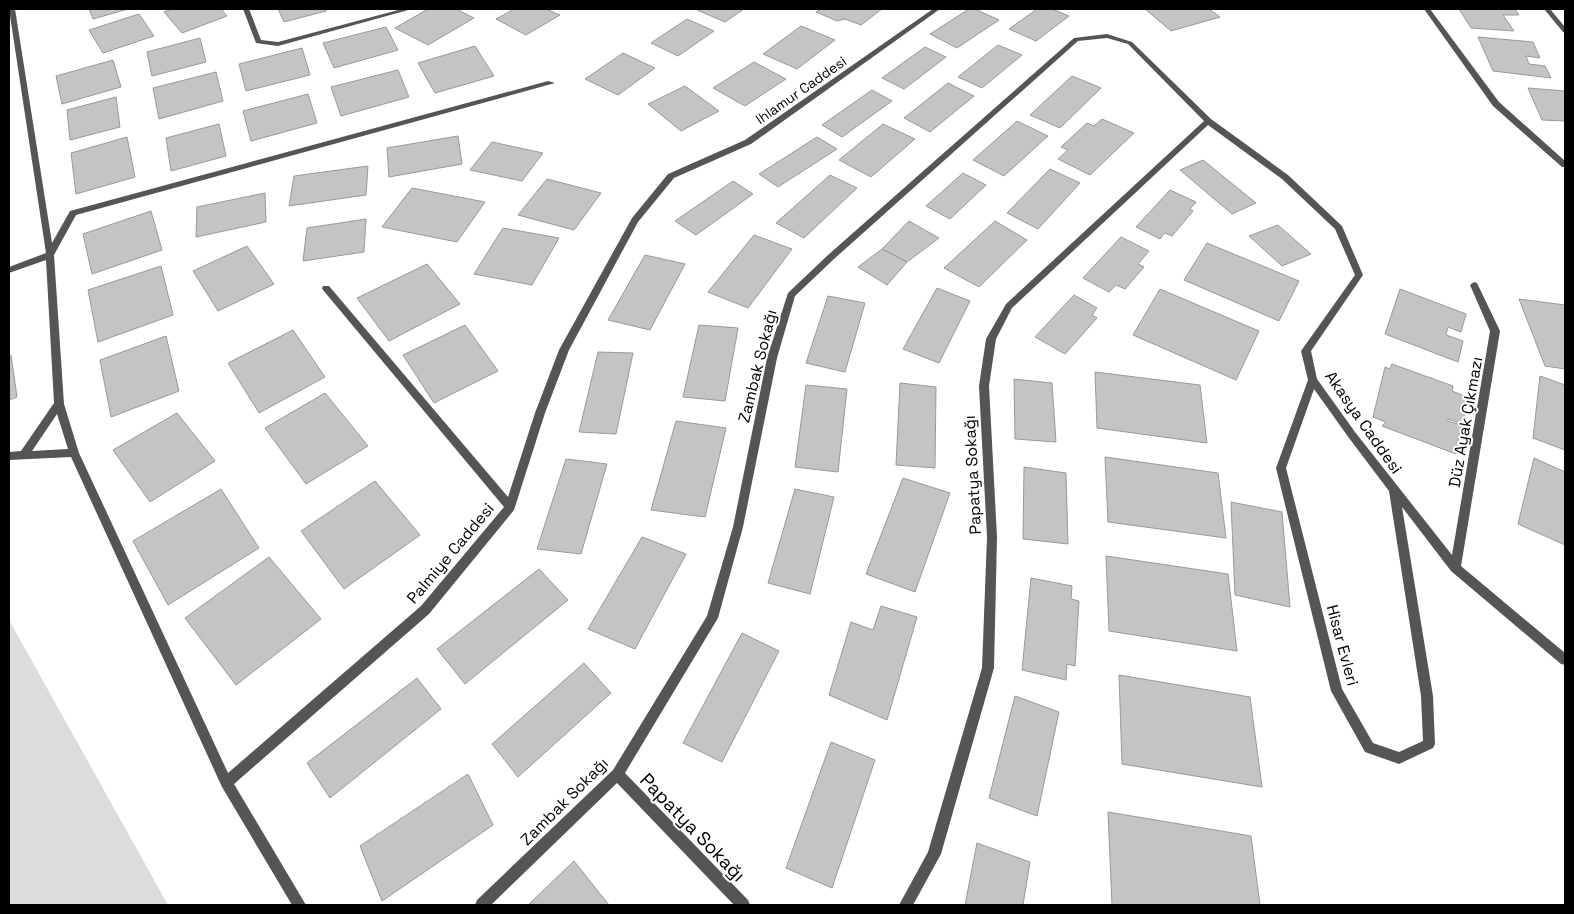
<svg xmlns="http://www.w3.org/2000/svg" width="1574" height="914" font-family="'Space Grotesk',sans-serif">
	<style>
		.green { fill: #dcdcdc }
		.building { fill: #c4c4c4; stroke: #999 }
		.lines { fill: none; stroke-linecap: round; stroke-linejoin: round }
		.minor { fill: #555; fill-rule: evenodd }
		.labels { text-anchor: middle; stroke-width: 4; stroke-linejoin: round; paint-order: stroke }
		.far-street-label { font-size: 14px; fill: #000; stroke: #fff }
		.street-label { font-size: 16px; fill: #000; stroke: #fff }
		.near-street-label { font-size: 19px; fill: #000; stroke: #fff }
	</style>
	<rect width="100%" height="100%" fill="#fff"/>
	<path class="green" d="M9,620L168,905H9Z"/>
	<g class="building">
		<path d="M89,9H128L93,19Z"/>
		<path d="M172,9H221L227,16L182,33L164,12Z"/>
		<path d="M278,9H326V11L284,22Z"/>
		<path d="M428,9H456L474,18L428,45L395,28Z"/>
		<path d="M514,9H546L560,15L526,35L496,19Z"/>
		<path d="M699,9H744L725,22L697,10Z"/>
		<path d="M821,9H882L861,25L845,19L837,21L816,12Z"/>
		<path d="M969,9H975L999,20L957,48L930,34Z"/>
		<path d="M1037,9H1052L1069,16L1036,41L1009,29Z"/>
		<path d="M1145,9H1209L1220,17L1171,31Z"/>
		<path d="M1459,9H1515L1519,15H1503L1514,31L1471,28Z"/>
		<path d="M139,14L154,36L103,53L89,30Z"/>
		<path d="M687,19L714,31L678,56L651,43Z"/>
		<path d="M801,26L835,40L797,69L763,54Z"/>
		<path d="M386,27L398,50L334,68L323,43Z"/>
		<path d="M1478,37L1533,42L1540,58L1526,56L1529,64L1545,66L1551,78L1493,71Z"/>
		<path d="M200,38L206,62L152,76L147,52Z"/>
		<path d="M998,45L1022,55L982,88L958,77Z"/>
		<path d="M475,46L494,76L435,93L418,63Z"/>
		<path d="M925,47L946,57L904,89L882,78Z"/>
		<path d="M302,48L310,75L246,91L239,64Z"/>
		<path d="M623,53L655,68L618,95L585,79Z"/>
		<path d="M113,60L121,87L62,104L56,76Z"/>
		<path d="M754,62L786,79L745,106L713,88Z"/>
		<path d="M398,70L409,97L341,116L331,87Z"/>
		<path d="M216,72L223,101L159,119L153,88Z"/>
		<path d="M1072,76L1101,88L1060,128L1030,115Z"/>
		<path d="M948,83L974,96L930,132L904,118Z"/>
		<path d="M685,86L719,111L681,131L648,104Z"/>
		<path d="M1528,88L1565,91V121L1542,120Z"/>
		<path d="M872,90L892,101L842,137L822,125Z"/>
		<path d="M308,94L317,123L251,141L243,111Z"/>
		<path d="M116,97L120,127L70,140L67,110Z"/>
		<path d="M1102,119L1134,133L1090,175L1058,159L1068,150L1061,147L1087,123L1094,126Z"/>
		<path d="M1017,121L1048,136L1004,176L973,160Z"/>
		<path d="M219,124L226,156L171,171L166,138Z"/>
		<path d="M883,124L915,139L871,177L839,160Z"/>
		<path d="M458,136L462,164L389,177L387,148Z"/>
		<path d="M127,137L135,177L76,194L71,153Z"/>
		<path d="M817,137L837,149L778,187L759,174Z"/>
		<path d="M492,142L543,153L522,181L470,170Z"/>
		<path d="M1203,160L1256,203L1232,214L1180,170Z"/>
		<path d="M368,166L366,195L289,206L294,176Z"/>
		<path d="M1050,169L1080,183L1038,229L1007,213Z"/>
		<path d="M963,173L986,185L950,219L926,206Z"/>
		<path d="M830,175L857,188L804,238L776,223Z"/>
		<path d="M547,179L601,193L574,230L518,215Z"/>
		<path d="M733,181L753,194L696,235L675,221Z"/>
		<path d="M412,188L485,202L457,242L382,227Z"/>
		<path d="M1170,190L1196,202L1190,209L1193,211L1172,236L1165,233L1160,239L1136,227Z"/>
		<path d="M265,193L266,222L196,237L197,207Z"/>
		<path d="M151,211L162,250L92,274L83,234Z"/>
		<path d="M366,219L364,252L303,261L307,228Z"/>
		<path d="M909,221L939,238L907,262L882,249Z"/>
		<path d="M995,221L1027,240L979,287L944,268Z"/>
		<path d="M1278,225L1311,254L1282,266L1249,236Z"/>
		<path d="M503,228L559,238L532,285L474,274Z"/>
		<path d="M754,235L792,249L748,308L708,292Z"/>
		<path d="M1121,237L1149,251L1138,264L1144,267L1125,289L1116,285L1109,292L1083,278Z"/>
		<path d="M1207,243L1299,281L1279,321L1184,280Z"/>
		<path d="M247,246L274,284L218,311L193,271Z"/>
		<path d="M882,249L907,262L887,285L858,267Z"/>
		<path d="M645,255L685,264L650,330L608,320Z"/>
		<path d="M427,264L460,304L389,341L357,298Z"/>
		<path d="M161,266L173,315L98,342L88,290Z"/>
		<path d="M937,288L970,301L939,363L903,349Z"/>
		<path d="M1160,289L1259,331L1236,380L1133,335Z"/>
		<path d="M1400,289L1466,314L1461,332L1448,327L1446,335L1463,341L1458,362L1385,334Z"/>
		<path d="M1074,295L1097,308L1092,315L1097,318L1065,354L1035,337Z"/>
		<path d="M828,296L865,303L845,372L806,363Z"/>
		<path d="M1519,299L1565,305V369L1545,366Z"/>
		<path d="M465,325L498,371L434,403L403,355Z"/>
		<path d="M699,325L738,328L725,401L683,397Z"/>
		<path d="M293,330L325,377L259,413L228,363Z"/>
		<path d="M166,336L179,391L111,417L100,360Z"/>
		<path d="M598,352L633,353L616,434L579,432Z"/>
		<path d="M11,355L17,397L9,400V356Z"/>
		<path d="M1392,364L1453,386L1452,391L1467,397L1463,424L1448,419V421L1461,425L1456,454L1382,426L1386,422L1373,417L1385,367L1390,369Z"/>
		<path d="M1095,372L1200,385L1207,443L1097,428Z"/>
		<path d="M1540,376L1565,385V450L1533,438Z"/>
		<path d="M1014,379L1052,383L1056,442L1015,439Z"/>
		<path d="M900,383L936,387L935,468L896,465Z"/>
		<path d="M806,385L847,389L838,472L795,467Z"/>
		<path d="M325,393L368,446L306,484L265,428Z"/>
		<path d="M177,413L215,461L150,502L113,450Z"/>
		<path d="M676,421L726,428L705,517L651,510Z"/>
		<path d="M1105,457L1218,473L1226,538L1108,522Z"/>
		<path d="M1534,458L1565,472V545L1518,524Z"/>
		<path d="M566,459L607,464L581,554L537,549Z"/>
		<path d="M1024,467L1066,473L1068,544L1023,539Z"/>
		<path d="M903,478L950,493L915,592L866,574Z"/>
		<path d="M375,481L420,535L344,589L301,531Z"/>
		<path d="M221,489L259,548L168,605L133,541Z"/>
		<path d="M795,489L834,497L810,594L768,583Z"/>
		<path d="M1231,502L1282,512L1290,607L1235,595Z"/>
		<path d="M642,537L686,554L635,649L588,629Z"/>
		<path d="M1106,556L1228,574L1237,651L1109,631Z"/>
		<path d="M269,557L321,619L236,685L185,618Z"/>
		<path d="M539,569L568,600L465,684L437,649Z"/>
		<path d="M1031,578L1072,586L1071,599L1079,601L1075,666L1067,664L1066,680L1022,670Z"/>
		<path d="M881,606L917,617L887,720L829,695L851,622L873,630Z"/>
		<path d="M742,633L779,651L722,762L683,743Z"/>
		<path d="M584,663L611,693L518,777L492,744Z"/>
		<path d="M1119,675L1250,697L1262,787L1122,764Z"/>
		<path d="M417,678L441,709L330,798L307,763Z"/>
		<path d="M1015,696L1059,712L1037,816L989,798Z"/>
		<path d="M831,742L875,760L832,888L786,868Z"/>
		<path d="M468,774L493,825L382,901L360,846Z"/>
		<path d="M1108,812L1251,836L1260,905H1112Z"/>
		<path d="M977,843L1030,862L1023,905H965Z"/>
		<path d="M574,861L609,905H528Z"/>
	</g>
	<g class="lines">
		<g class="minor">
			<path d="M9,9H15L52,243L70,211L548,81L555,83L76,215L54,255L64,404L79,453L228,773L421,606L504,507L323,290L322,288L323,286H329L508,497L535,413L559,350L632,218L668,174L745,140L933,9H940L751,144L674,178L638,222L569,350L545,413L514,510L429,614L234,784L306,905H292L222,787L71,457L9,460V452L21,451L54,403L46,260L9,273V267L46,253ZM57,414L68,449L32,451Z"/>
			<path d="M243,9H249L261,40L278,42L402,9H412L278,46L256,43Z"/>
			<path d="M1424,9H1430L1499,102L1565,161V167H1562L1493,106Z"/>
			<path d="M1544,9H1550L1565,27V33L1563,32Z"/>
			<path d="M1107,34L1132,42L1211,119L1288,175L1342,226L1363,275L1311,351L1317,379L1355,432L1452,555L1490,331L1470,285L1474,282L1477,283L1500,331L1461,566L1565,653V665L1561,664L1451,571L1402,507L1433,696L1435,744L1433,748L1399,764L1365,752L1331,691L1276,468L1308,380L1301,351L1355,275L1335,229L1282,179L1208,125L1012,308L996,339L989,386L997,537L994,668L941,854L913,905H899L928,852L982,668L987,537L979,386L986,339L1006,304L1204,121L1128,44L1107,38L1078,41L834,259L795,296L777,358L743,527L718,618L625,773L748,900L750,905H734L617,783L491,905H475L477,900L613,770L707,616L733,527L767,358L788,293L828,255L1074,38ZM1314,389L1349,438L1389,491L1421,696L1423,741L1399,752L1373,743L1342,689L1286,468Z"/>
		</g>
	</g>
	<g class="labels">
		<g class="far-street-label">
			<text transform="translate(801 90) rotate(-35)" y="5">Ihlamur Caddesi</text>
		</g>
		<g class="street-label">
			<text transform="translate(757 366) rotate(-76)" y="6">Zambak Sokağı</text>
			<text transform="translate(1364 422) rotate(55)" y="6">Akasya Caddesi</text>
			<text transform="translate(1465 422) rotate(-80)" y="6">Düz Ayak Çıkmazı</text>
			<text transform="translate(972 475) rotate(-93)" y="6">Papatya Sokağı</text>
			<text transform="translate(450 553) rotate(-50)" y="6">Palmiye Caddesi</text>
			<text transform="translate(1343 645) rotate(75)" y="6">Hisar Evleri</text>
			<text transform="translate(564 801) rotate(-45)" y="6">Zambak Sokağı</text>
		</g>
		<g class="near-street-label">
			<text transform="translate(693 827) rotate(46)" y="7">Papatya Sokağı</text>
		</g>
	</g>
	<rect width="1574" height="914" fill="none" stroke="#000000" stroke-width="20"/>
</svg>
